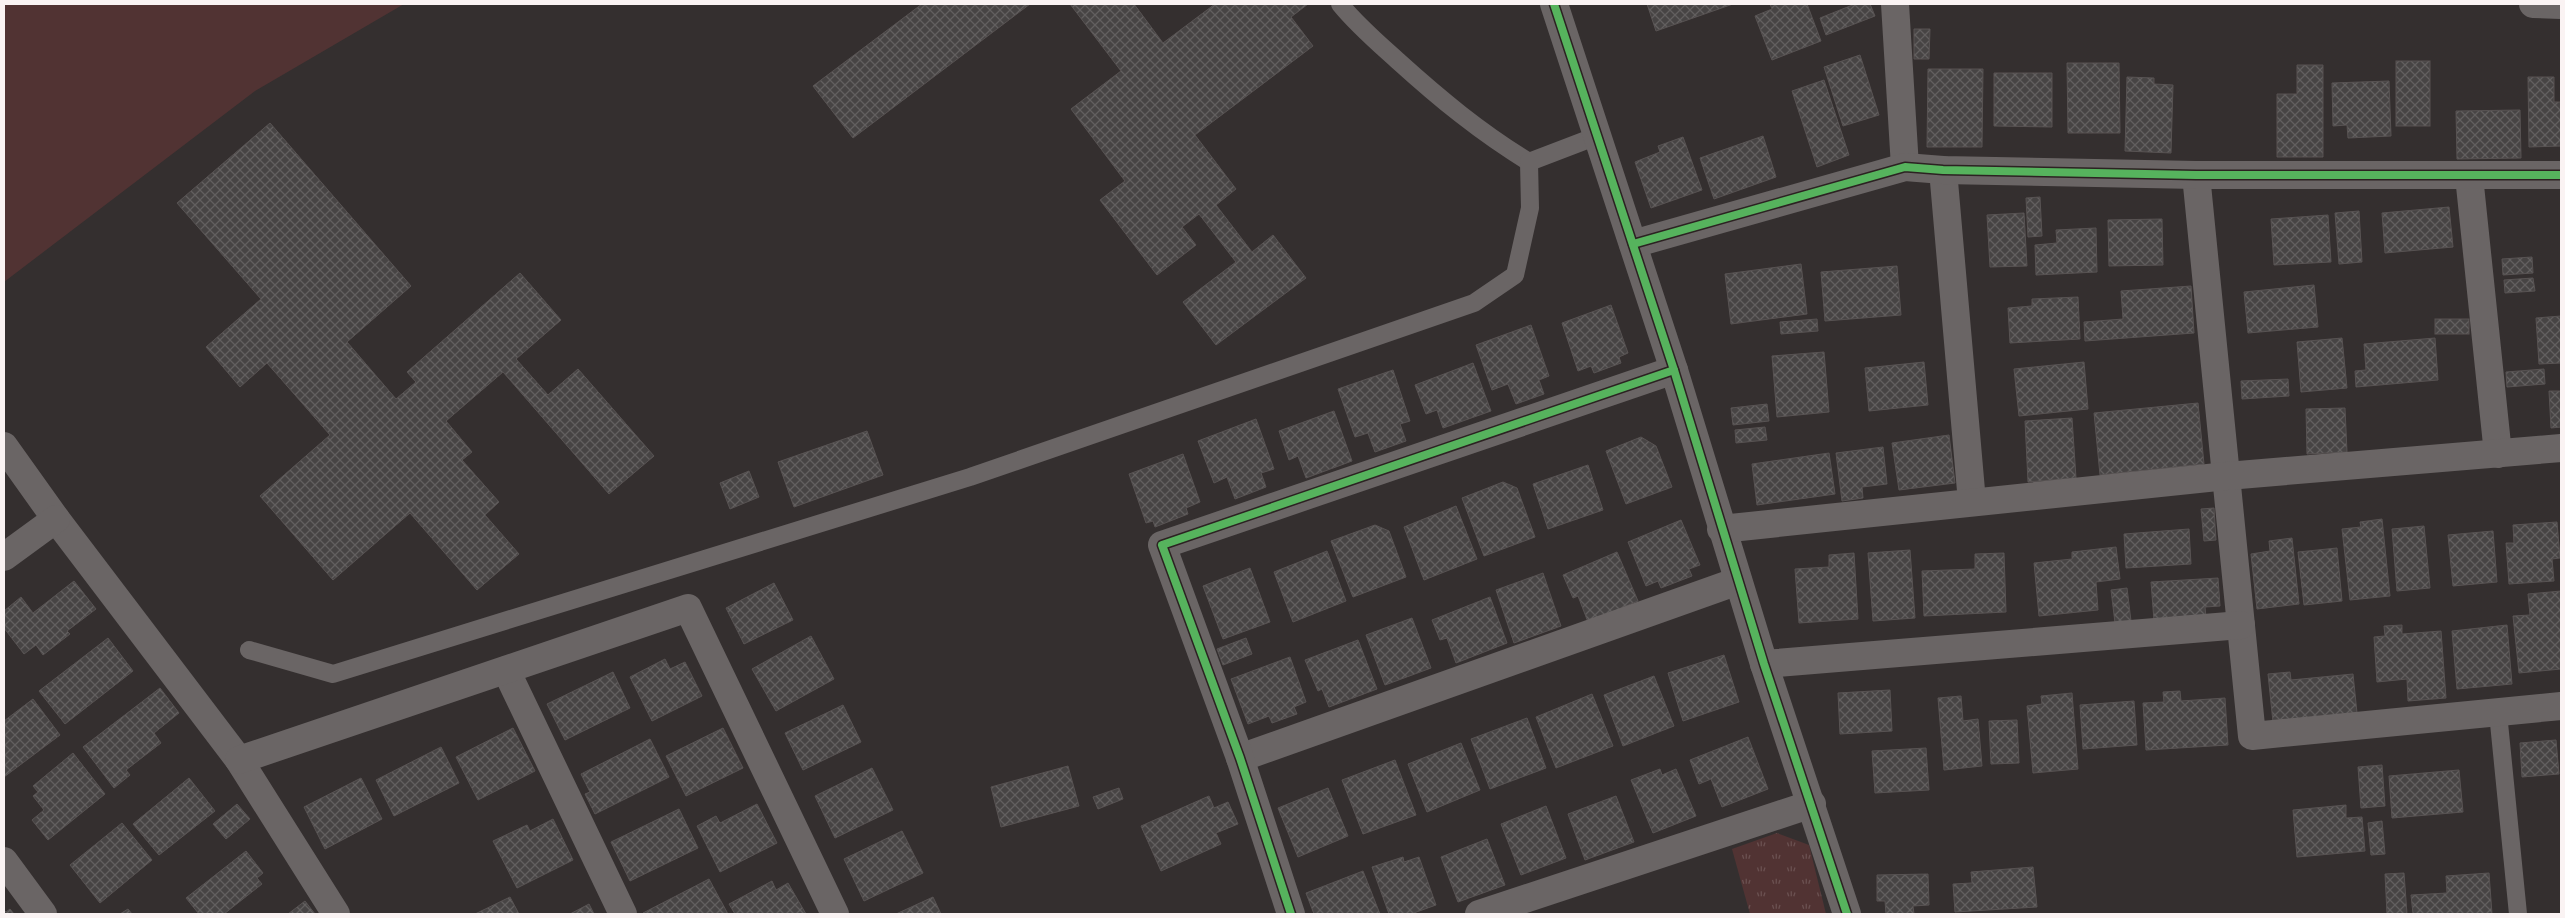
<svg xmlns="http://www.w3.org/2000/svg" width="2565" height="918" font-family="Manrope,sans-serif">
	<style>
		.park { fill: url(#park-tufts) }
		.pitch { fill: #513333 }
		.building { fill: url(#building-cross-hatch); stroke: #585353 }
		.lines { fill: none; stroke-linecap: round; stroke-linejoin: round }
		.lane { stroke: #6a6565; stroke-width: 18 }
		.street { stroke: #6a6565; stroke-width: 28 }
		.cycleway-casing { stroke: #2c2222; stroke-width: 11 }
		.cycleway { stroke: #56b35d; stroke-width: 8 }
	</style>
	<defs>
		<pattern id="park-tufts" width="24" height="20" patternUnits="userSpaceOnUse" patternTransform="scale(1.25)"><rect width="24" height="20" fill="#513333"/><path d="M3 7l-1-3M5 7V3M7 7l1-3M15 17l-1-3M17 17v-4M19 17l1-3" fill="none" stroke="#6b5151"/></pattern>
		<pattern id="building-cross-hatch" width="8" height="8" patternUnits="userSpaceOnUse" patternTransform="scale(1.25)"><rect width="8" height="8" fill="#474444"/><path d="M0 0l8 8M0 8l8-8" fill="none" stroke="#625f5f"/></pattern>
	</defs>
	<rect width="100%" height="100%" fill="#342f2f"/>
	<path class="park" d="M1777,833L1809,845L1826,914H1750L1732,849Z"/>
	<path class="pitch" d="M4,4H404L255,91L4,282Z"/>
	<g class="building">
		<path d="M922,4H1030L853,138L813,86Z"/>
		<path d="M1070,4H1134L1163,43L1215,4H1308L1291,17L1313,46L1195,135L1236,189L1216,205L1252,252L1273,235L1306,278L1216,345L1183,302L1236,262L1199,214L1182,227L1196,245L1157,275L1100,200L1125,181L1071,109L1121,71Z"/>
		<path d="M1647,4H1733L1656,31Z"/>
		<path d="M1770,4H1807L1821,41L1772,60L1755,16L1772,9Z"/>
		<path d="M1855,4H1870L1875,16L1826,35L1820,18Z"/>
		<path d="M1914,29H1930L1929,59H1914Z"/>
		<path d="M1860,55L1879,115L1843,126L1824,67Z"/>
		<rect x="2396" y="61" width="34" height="65"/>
		<path d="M2067,63H2119L2120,133H2068Z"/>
		<path d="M2297,65H2323V157H2277V94H2297Z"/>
		<path d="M1928,69H1983L1982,147H1927Z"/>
		<path d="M1994,73H2052V127L1994,126Z"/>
		<path d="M2127,77L2154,78V84L2173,85L2171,153L2125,151Z"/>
		<path d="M2528,77H2554V102H2561V146L2529,147Z"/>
		<path d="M1824,80L1849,155L1817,167L1792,91Z"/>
		<path d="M2389,81L2391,136L2348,138L2347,125L2333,126L2332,83Z"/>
		<path d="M2520,110L2521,158L2457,159L2456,111Z"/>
		<path d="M270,123L411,286L347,342L396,399L416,382L407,372L520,273L561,320L516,359L548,395L578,369L654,456L609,494L503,372L446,421L472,452L462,460L499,502L485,515L519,554L477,590L410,513L333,580L260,496L330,435L267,363L240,387L206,347L261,299L177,203Z"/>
		<path d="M1763,136L1776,177L1714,199L1700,158Z"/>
		<path d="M1683,137L1702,190L1651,208L1635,162L1660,152L1658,146Z"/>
		<path d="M2040,197L2042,236L2028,237L2026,198Z"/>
		<path d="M2449,207L2453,247L2385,253L2382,213Z"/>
		<path d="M2359,211L2362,262L2339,264L2335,213Z"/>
		<path d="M2024,213L2027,266L1990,267L1987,215Z"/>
		<path d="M2328,215L2331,262L2274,265L2271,219Z"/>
		<path d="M2162,219L2163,265L2109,266L2108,220Z"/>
		<path d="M2096,228L2097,272L2036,275L2035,245L2057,243L2056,230Z"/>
		<path d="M2532,257L2533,273L2503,275L2502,259Z"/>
		<path d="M1801,264L1807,314L1731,324L1725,274Z"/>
		<path d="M1897,266L1901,315L1825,321L1821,272Z"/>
		<path d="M2533,278L2535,291L2505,293L2504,280Z"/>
		<path d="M2314,285L2318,327L2248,333L2244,292Z"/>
		<path d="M2191,286L2194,333L2085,341L2084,322L2123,319L2121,291Z"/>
		<path d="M2078,297L2080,339L2010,343L2008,308L2032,306V299Z"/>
		<path d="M1611,305L1628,353L1619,357L1621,363L1594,373L1591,366L1578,371L1562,323Z"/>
		<path d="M2561,316V363L2539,364L2536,318Z"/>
		<path d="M1817,319L1818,331L1781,334L1780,322Z"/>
		<rect x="2435" y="319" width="34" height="15"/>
		<path d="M1531,325L1549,376L1539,380L1544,394L1516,404L1508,384L1492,390L1476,345Z"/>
		<path d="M2342,338L2347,388L2301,392L2297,342Z"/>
		<path d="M2435,338L2438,380L2356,387L2355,371L2366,370L2364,344Z"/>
		<path d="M1824,352L1829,412L1777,417L1772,356Z"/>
		<path d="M1924,362L1928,405L1869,411L1865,368Z"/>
		<path d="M2084,362L2088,409L2019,416L2014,369Z"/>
		<path d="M1473,363L1491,411L1443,428L1437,410L1426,414L1415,385Z"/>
		<path d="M2544,369L2545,384L2507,387L2506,372Z"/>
		<path d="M1393,370L1410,421L1400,424L1406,441L1375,452L1368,433L1355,437L1338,389Z"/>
		<path d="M2288,379L2289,396L2242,399L2241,381Z"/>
		<path d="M2549,391H2561V427L2551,428Z"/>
		<path d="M2198,403L2204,464L2100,475L2094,413Z"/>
		<path d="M1767,404L1769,421L1733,425L1731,408Z"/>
		<path d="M2345,408L2347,452L2307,454L2306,409Z"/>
		<path d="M1334,411L1352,461L1306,478L1298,456L1289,460L1279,431Z"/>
		<path d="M2072,418L2076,478L2028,482L2025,421Z"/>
		<path d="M1256,419L1274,469L1261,473L1266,487L1235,499L1227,477L1214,483L1198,441Z"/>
		<path d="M1765,427L1767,440L1736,443L1735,430Z"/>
		<path d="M867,431L883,475L794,507L778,462Z"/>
		<path d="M1949,435L1955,483L1899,490L1892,443Z"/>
		<path d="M1641,437L1656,446L1672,487L1626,504L1606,451Z"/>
		<path d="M1883,447L1887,484L1862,487L1863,498L1842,501L1836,453Z"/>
		<path d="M1829,453L1835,494L1757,505L1752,464Z"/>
		<path d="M1183,454L1200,502L1186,508L1188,514L1155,527L1153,521L1146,523L1129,474Z"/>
		<path d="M1588,465L1603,510L1548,529L1533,484Z"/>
		<path d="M749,471L759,497L730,509L720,483Z"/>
		<path d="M1503,482L1517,488L1535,537L1484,556L1462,498Z"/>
		<path d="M1456,506L1477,559L1424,580L1404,527Z"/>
		<path d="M2214,508L2216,540L2204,541L2201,509Z"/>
		<path d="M2382,519L2390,596L2350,600L2342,529L2361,527L2360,522Z"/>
		<path d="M1681,520L1700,565L1689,569L1692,576L1661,588L1658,581L1646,586L1628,542Z"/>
		<path d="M2557,522L2560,558L2552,559L2554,581L2509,584L2506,543H2514L2513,525Z"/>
		<path d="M1375,525L1389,531L1406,577L1353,597L1331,541Z"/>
		<path d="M2424,526L2430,588L2397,591L2392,529Z"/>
		<path d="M2189,529L2191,564L2126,568L2124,534Z"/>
		<path d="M2493,531L2497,582L2453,586L2448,535Z"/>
		<path d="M2292,538L2299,604L2257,609L2251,554L2270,551L2269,541Z"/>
		<path d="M2116,547L2120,579L2096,582L2098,610L2039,616L2034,563L2072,559V552Z"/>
		<path d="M2337,548L2342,601L2304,605L2298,552Z"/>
		<path d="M1910,550L1915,618L1873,621L1868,553Z"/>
		<path d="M1327,551L1346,601L1293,622L1274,572Z"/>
		<path d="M1617,552L1638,601L1588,622L1578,596L1573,598L1563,575Z"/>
		<path d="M1854,553L1858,619L1799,623L1795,569L1829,567V555Z"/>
		<path d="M2004,553L2006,612L1924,616L1922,571L1975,569V554Z"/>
		<path d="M1250,568L1270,622L1223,639L1203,586Z"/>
		<path d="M1543,573L1561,626L1514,643L1496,590Z"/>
		<path d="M2218,578L2220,606L2205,607L2206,617L2154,621L2151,582Z"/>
		<path d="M74,581L96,609L67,631L70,634L43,655L36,645L24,654L4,628V611L21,597L33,613Z"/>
		<path d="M774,583L793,620L744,644L726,608Z"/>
		<path d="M2127,588L2131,621L2115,623L2111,590Z"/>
		<path d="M2561,591V669L2519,673L2513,616L2530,615L2528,594Z"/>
		<path d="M1490,597L1507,643L1456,663L1447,638L1440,640L1432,620Z"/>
		<path d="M1412,618L1431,668L1385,685L1366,635Z"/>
		<path d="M2402,625V634L2441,631L2446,698L2408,701L2407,679L2377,682L2374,637L2385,636L2384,626Z"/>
		<path d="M2507,625L2512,684L2457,689L2452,631Z"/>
		<path d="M811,636L834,679L776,711L752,669Z"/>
		<path d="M108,638L133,671L65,724L39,691Z"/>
		<path d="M1246,638L1252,654L1223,665L1217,649Z"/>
		<path d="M1358,640L1377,689L1329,707L1322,689L1318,691L1305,660Z"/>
		<path d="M1724,655L1739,702L1683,721L1668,673Z"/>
		<path d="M1290,657L1306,702L1294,707L1297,714L1272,723L1269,716L1248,724L1231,679Z"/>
		<path d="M665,659L670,669L685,662L702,696L652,721L630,677Z"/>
		<path d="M613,672L630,708L565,740L547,704Z"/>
		<path d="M2290,672L2291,680L2353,674L2357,713L2273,722L2268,674Z"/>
		<path d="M1654,676L1674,726L1623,746L1604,695Z"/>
		<path d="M160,688L179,713L154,733L161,743L126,770L130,775L114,788L83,747Z"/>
		<path d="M1890,690L1892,731L1840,734L1838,693Z"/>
		<path d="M2180,691L2181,701L2225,698L2228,745L2146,750L2143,703L2164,702L2163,692Z"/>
		<path d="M2072,693L2078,769L2033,773L2027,706L2042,704L2041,696Z"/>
		<path d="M1592,694L1613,746L1556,768L1536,717Z"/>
		<path d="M1961,696L1963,721L1978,719L1982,766L1944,770L1938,698Z"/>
		<path d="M33,699L60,735L4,777V721Z"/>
		<path d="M2134,701L2137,745L2083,749L2080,705Z"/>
		<path d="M843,705L861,742L803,770L785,733Z"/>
		<path d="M1527,718L1546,768L1490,789L1471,739Z"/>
		<path d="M2017,720L2019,763L1991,764L1989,721Z"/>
		<path d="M513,728L535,771L478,800L456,757Z"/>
		<path d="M723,728L743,768L686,796L666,756Z"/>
		<path d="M1748,737L1768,789L1722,807L1711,779L1699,784L1690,760Z"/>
		<path d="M650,739L669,777L595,814L585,794L590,792L581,774Z"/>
		<path d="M2556,740L2559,774L2522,777L2520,743Z"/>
		<path d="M1461,743L1480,790L1427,812L1408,764Z"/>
		<path d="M441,747L459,783L394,816L376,780Z"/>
		<path d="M1926,748L1929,790L1875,793L1872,751Z"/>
		<path d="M73,753L105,794L48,840L32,820L44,810L33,796L38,792L33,786Z"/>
		<path d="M1395,760L1416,815L1363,834L1342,780Z"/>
		<path d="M2382,765L2385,806L2361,808L2358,767Z"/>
		<path d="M1068,766L1079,806L1001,827L991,787Z"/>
		<path d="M872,768L893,810L835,838L815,796Z"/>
		<path d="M1660,769L1662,775L1676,769L1696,816L1653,833L1631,780Z"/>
		<path d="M2459,770L2463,812L2392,818L2389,776Z"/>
		<path d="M189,778L215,811L159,855L133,824Z"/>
		<path d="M361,778L382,819L325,849L304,807Z"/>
		<path d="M1119,788L1123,799L1098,809L1093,797Z"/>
		<path d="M1328,788L1348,836L1298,857L1278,808Z"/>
		<path d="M1209,796L1214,808L1228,802L1238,824L1216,833L1221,844L1161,871L1141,826Z"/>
		<path d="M1616,796L1634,842L1585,860L1568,814Z"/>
		<path d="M237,804L250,819L226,839L213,824Z"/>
		<path d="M757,804L777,843L720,872L697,826L716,816L720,823Z"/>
		<path d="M2346,805V818L2362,817L2365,851L2297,857L2293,810Z"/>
		<path d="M1546,806L1566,858L1521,875L1501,824Z"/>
		<path d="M679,809L698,848L630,881L611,842Z"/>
		<path d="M553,819L573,860L517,888L493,841L527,825L530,831Z"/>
		<path d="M2382,821L2385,854L2371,855L2368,823Z"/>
		<path d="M122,823L152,860L100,903L70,865Z"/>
		<path d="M902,831L923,873L864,901L844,859Z"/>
		<path d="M1487,839L1505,885L1458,902L1441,857Z"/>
		<path d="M246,851L263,873L257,878L262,884L224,914H199L186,898Z"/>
		<path d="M1403,857L1404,862L1419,857L1436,905L1411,914H1389L1372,867Z"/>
		<path d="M2033,867L2037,907L1955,912L1953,884L1972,883L1971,872Z"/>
		<path d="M1363,871L1380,914H1314L1306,893Z"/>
		<path d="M2404,873L2407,914H2387L2385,874Z"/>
		<path d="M2489,873L2492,914H2413L2411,895L2447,893L2446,876Z"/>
		<path d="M1928,874L1929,905L1913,906L1914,914H1886L1885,901H1877V875Z"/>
		<path d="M709,879L728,914H643V913Z"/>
		<path d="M772,881L776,890L788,883L806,914H735L729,904Z"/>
		<path d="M510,897L519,914H475Z"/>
		<path d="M933,897L941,914H896Z"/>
		<path d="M305,901L315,914H288Z"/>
		<path d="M589,904L594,914H570Z"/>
		<path d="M10,909L14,914H4V910L6,912Z"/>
		<path d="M128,909L132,914H120Z"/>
	</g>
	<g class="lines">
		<g class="lane">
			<path d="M1340,4C1357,25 1377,42 1398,61C1440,99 1480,132 1529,162"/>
			<path d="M249,650L333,674L970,477L1474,303L1515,275L1530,208L1529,162L1597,136"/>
			<path d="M2498,713L2518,914"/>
		</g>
		<g class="street">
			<path d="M1554,4L1674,370L1764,664L1847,914"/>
			<path d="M1895,4L1905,167"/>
			<path d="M2533,4L2561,5"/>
			<path d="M1943,170L1972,502"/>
			<path d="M2196,175L2252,736L2561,706"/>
			<path d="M2469,176L2498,454"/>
			<path d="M1633,244L1905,167L1943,170L2196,175H2561"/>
			<path d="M4,446L56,519L239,760L336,914"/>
			<path d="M1721,529L2227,476L2561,448"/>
			<path d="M4,557L56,519"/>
			<path d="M1764,664L2241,625"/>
			<path d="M506,670L623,914"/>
			<path d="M1240,758L1738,581"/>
			<path d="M239,760L688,608L835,914"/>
			<path d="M4,861L43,914"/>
			<path d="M1291,914L1240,758L1162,545L1674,370"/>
			<path d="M1479,914L1812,804"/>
		</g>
		<g class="cycleway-casing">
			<g id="cycleway">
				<path d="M1554,4L1674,370L1764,664L1847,914"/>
				<path d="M1633,244L1905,167L1943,170L2196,175H2561"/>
				<path d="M1291,914L1240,758L1162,545L1674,370"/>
			</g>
		</g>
		<use href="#cycleway" class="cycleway"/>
	</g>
	<rect width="2565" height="918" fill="none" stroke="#faf3f3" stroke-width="10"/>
</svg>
